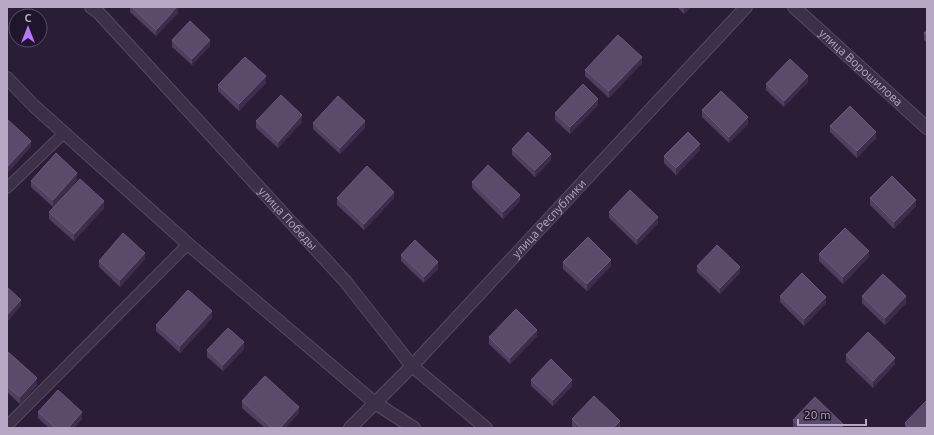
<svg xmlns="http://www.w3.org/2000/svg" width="934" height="435" font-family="Ubuntu,sans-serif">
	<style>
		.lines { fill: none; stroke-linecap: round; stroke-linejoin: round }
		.service-casing { stroke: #564b62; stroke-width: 12 }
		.minor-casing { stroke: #564b62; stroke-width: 14 }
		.service { stroke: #3b3047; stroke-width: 10 }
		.minor { stroke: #3b3047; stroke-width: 12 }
		.wall { fill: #4f4060 }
		.shaded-wall { fill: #3b2d4b }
		.building { fill: #5a4b6b; stroke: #695a79 }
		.labels { text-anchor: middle; stroke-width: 3; stroke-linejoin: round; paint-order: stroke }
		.street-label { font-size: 12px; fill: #b7a9c5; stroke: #20162b }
	</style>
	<rect width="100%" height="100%" fill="#291d37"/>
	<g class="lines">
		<g class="service-casing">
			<g id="service">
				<path d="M7,188L64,133"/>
				<path d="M7,426L188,244"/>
			</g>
		</g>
		<g class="minor-casing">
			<g id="minor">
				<path id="s1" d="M91,7L98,12L345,281L412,366L486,428"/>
				<path id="s2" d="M794,7L927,128"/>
				<path d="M7,78L34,106L188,244L375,403L414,428"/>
				<path id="s3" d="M350,428L412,366L746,7"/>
			</g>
		</g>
		<use href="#service" class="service"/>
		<use href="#minor" class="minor"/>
	</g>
	<g class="wall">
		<path d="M130,7H132L178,13L156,36L130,12Z"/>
		<path d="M677,7H691L684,14Z"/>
		<path d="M927,31V43L924,40V33Z"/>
		<path d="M172,40L210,46L192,65L172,47Z"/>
		<path d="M642,63L609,98L585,76V70Z"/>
		<path d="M808,82L784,107L766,90V84Z"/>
		<path d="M266,83L239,111L218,91V85Z"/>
		<path d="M598,105L570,134L555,120V113Z"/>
		<path d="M702,110L748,124L729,143L702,117Z"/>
		<path d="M256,121L302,122L278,148L256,128Z"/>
		<path d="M313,123L365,128L340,154L313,129Z"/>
		<path d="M830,126L876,138L857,158L830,132Z"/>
		<path d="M512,149L551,160L535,177L512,155Z"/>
		<path d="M700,150L676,175L664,163V156Z"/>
		<path d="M77,180L53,207L31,187V181Z"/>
		<path d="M472,182L520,201L503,219L472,188Z"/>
		<path d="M337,198H394L364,230L337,205Z"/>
		<path d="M870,198L916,206L894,229L870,205Z"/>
		<path d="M104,208L74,241L49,219V212Z"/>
		<path d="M609,212L658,223L637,245L609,218Z"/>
		<path d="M819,254L869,257L843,284L819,261Z"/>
		<path d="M401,255L438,269L424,283L401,261Z"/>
		<path d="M145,259L120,287L99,267V261Z"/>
		<path d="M563,262L611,266L587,291L563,269Z"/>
		<path d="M697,266L740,273L720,294L697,272Z"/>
		<path d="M780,296L826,303L804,326L780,302Z"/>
		<path d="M862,296L906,303L885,325L862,303Z"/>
		<path d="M212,318L180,353L156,331V325Z"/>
		<path d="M537,336L510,364L489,344V337Z"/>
		<path d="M244,349L223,371L207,357V350Z"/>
		<path d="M7,351L37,385L20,404L7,392Z"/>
		<path d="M846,355L895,364L873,388L846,362Z"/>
		<path d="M531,380L572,386L553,406L531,386Z"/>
		<path d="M242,401L299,413L285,428H265L242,408Z"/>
		<path d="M38,412L82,419L74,428H49L38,418Z"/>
		<path d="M572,419L620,428H574L572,426Z"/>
		<path d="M793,420L844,428H794L793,427Z"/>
		<path d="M905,423L927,428H905Z"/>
	</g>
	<g class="shaded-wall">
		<path d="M178,7V13L156,36V30Z"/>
		<path d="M684,7H691L684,14Z"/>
		<path d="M210,40V46L192,65V59Z"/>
		<path d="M642,57V63L609,98V91Z"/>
		<path d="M266,76V83L239,111V104Z"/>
		<path d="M808,76V82L784,107V101Z"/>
		<path d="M598,99V105L570,134V127Z"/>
		<path d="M302,115V122L278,148V142Z"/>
		<path d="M748,117V124L729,143V137Z"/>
		<path d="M365,121V128L340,154V148Z"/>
		<path d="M876,132V138L857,158V151Z"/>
		<path d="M31,141V147L7,174V167Z"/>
		<path d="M700,144V150L676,175V168Z"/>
		<path d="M551,154V160L535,177V170Z"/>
		<path d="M77,173V180L53,207V200Z"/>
		<path d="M394,192V198L364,230V224Z"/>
		<path d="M520,195V201L503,219V212Z"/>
		<path d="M916,200V206L894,229V222Z"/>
		<path d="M104,201V208L74,241V234Z"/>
		<path d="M658,217V223L637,245V239Z"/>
		<path d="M869,251V257L843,284V277Z"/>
		<path d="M145,253V259L120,287V280Z"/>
		<path d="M611,260V266L587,291V284Z"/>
		<path d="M438,262V269L424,283V277Z"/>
		<path d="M740,267V273L720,294V288Z"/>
		<path d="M906,296V303L885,325V318Z"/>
		<path d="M826,297V303L804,326V319Z"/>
		<path d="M21,300V306L7,322V315Z"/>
		<path d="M212,311V318L180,353V346Z"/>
		<path d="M537,330V336L510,364V358Z"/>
		<path d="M244,342V349L223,371V365Z"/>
		<path d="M895,358V364L873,388V381Z"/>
		<path d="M37,378V385L20,404V397Z"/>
		<path d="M572,380V386L553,406V400Z"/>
		<path d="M299,407V413L285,428H280Z"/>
		<path d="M82,412V419L74,428H68Z"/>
		<path d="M620,421V428H613Z"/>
	</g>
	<g class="building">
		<path d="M132,7H177L156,30Z"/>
		<path d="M190,21L210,40L192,59L172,40Z"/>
		<path d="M927,31V36L924,33Z"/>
		<path d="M618,35L642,57L609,91L585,70Z"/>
		<path d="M245,57L266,76L239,104L218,85Z"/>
		<path d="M790,59L808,76L784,101L766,84Z"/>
		<path d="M583,84L598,99L570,127L555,113Z"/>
		<path d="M721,91L748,117L729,137L702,110Z"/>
		<path d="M281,95L302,115L278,142L256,121Z"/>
		<path d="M338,96L365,121L340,148L313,123Z"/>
		<path d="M850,106L876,132L857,151L830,126Z"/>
		<path d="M7,119L31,141L7,167Z"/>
		<path d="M528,132L551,154L535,170L512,149Z"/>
		<path d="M688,132L700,144L676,168L664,156Z"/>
		<path d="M56,153L77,173L53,200L31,181Z"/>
		<path d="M488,165L520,195L503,212L472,182Z"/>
		<path d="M367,166L394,192L364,224L337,198Z"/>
		<path d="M892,176L916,200L894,222L870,198Z"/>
		<path d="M80,179L104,201L74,234L49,212Z"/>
		<path d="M630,190L658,217L637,239L609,212Z"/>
		<path d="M845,228L869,251L843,277L819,254Z"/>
		<path d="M123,233L145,253L120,280L99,261Z"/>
		<path d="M588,237L611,260L587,284L563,262Z"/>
		<path d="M415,240L438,262L424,277L401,255Z"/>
		<path d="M717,245L740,267L720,288L697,266Z"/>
		<path d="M802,273L826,297L804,319L780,296Z"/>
		<path d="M883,274L906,296L885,318L862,296Z"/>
		<path d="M7,287L21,300L7,315Z"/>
		<path d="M188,290L212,311L180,346L156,325Z"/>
		<path d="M516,309L537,330L510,358L489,337Z"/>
		<path d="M228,328L244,342L223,365L207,350Z"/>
		<path d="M868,332L895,358L873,381L846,355Z"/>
		<path d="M7,351L37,378L20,397L7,386Z"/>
		<path d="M551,359L572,380L553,400L531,380Z"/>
		<path d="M265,376L299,407L280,428H272L242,401Z"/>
		<path d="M58,390L82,412L68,428H56L38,412Z"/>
		<path d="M594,396L620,421L613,428H581L572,419Z"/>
		<path d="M815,397L844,425L840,428H800L793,420Z"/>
		<path d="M927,400V428H909L905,423Z"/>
	</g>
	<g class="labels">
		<g class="street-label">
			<text dy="4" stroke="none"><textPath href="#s2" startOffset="90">улица Ворошилова</textPath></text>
			<text dy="4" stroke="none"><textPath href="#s1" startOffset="289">улица Победы</textPath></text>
			<text dy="4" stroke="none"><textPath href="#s3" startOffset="289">улица Республики</textPath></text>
		</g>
	</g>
	<rect width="934" height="435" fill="none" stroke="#b7a9c5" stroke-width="16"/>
	<g transform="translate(28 28)"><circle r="19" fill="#20162b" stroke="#5c5169"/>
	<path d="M0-3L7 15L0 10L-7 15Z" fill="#bb74ff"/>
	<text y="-6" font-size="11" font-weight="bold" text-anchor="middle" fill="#b7a9c5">С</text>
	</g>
	<path d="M798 419v6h68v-6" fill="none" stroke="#b7a9c5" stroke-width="2"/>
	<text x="804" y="419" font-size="12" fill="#b7a9c5" stroke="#20162b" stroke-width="3" paint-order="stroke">20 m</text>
</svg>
